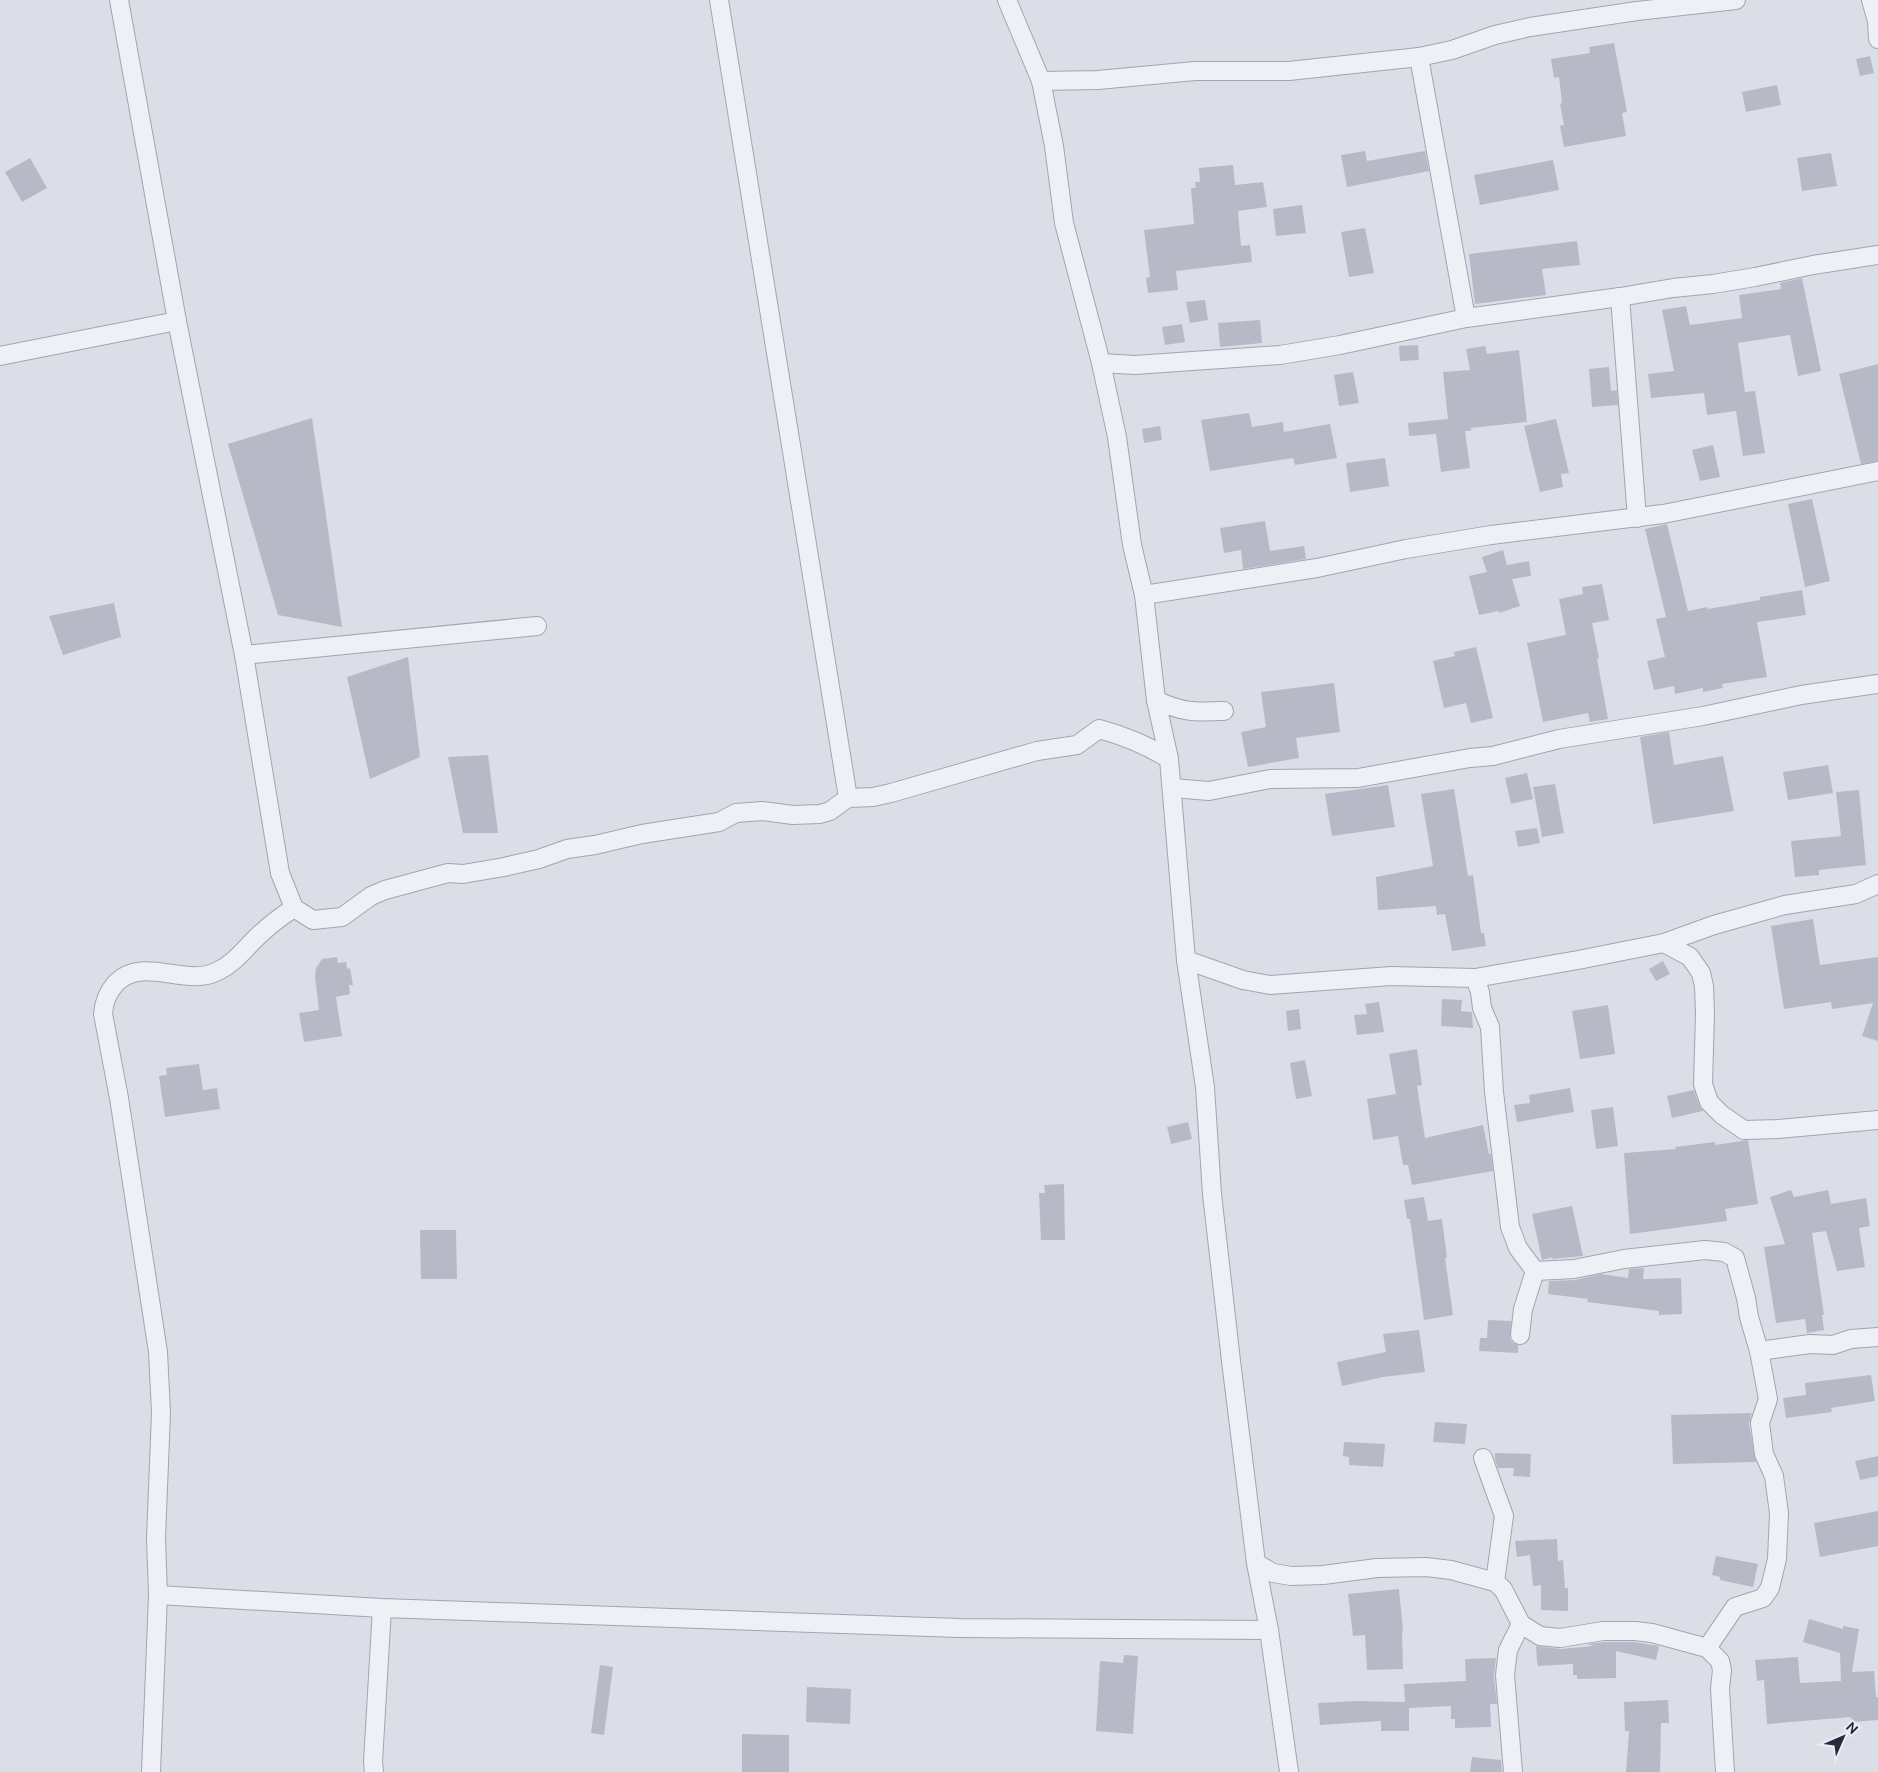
<svg xmlns="http://www.w3.org/2000/svg" width="1878" height="1772" font-family="Ubuntu,sans-serif">
	<style>
		.building { fill: #b7b9c6 }
		.lines { fill: none; stroke-linecap: round; stroke-linejoin: round }
		.street-casing { stroke: #a2a4b1; stroke-width: 20 }
		.street { stroke: #eff0f5; stroke-width: 18 }
	</style>
	<rect width="100%" height="100%" fill="#dcdee7"/>
	<g class="building">
		<path d="M1614,43L1627,112L1622,113L1626,136L1564,147L1560,126L1564,125L1560,104L1562,103L1559,77L1554,78L1551,59L1590,53L1589,47Z"/>
		<path d="M1870,56L1874,73L1860,76L1856,59Z"/>
		<path d="M1777,85L1781,105L1746,112L1742,92Z"/>
		<path d="M1365,151L1367,161L1425,151L1429,171L1347,187L1341,155Z"/>
		<path d="M1831,153L1837,186L1802,191L1797,158Z"/>
		<path d="M30,158L47,188L22,202L5,172Z"/>
		<path d="M1553,160L1559,190L1480,205L1474,175Z"/>
		<path d="M1233,165L1235,185L1263,182L1267,207L1238,211L1241,246L1250,245L1252,262L1176,271L1178,290L1148,293L1146,278L1150,277L1144,230L1194,224L1191,188H1196L1195,182H1200L1199,168Z"/>
		<path d="M1302,205L1306,233L1276,236L1273,209Z"/>
		<path d="M1365,228L1374,273L1349,277L1341,232Z"/>
		<path d="M1577,241L1580,265L1542,269L1546,295L1475,304L1469,254Z"/>
		<path d="M1802,278L1821,371L1798,376L1790,335L1738,343L1745,392L1755,391L1765,453L1743,456L1736,411L1707,415L1704,393L1651,398L1648,374L1674,371L1662,310L1686,306L1690,325L1742,318L1739,295L1781,289L1780,283Z"/>
		<path d="M1205,300L1208,320L1190,323L1186,302Z"/>
		<path d="M1260,320L1262,343L1220,347L1218,323Z"/>
		<path d="M1182,324L1185,342L1165,345L1162,327Z"/>
		<path d="M1418,345L1419,360L1400,361L1399,346Z"/>
		<path d="M1485,346L1487,354L1519,350L1527,422L1471,428V431H1465L1470,468L1441,472L1436,434L1409,436L1408,423L1448,419L1443,372L1470,370L1466,349Z"/>
		<path d="M1878,364V461L1861,464L1839,374Z"/>
		<path d="M1609,367L1611,391L1617,390L1618,405L1592,407L1589,369Z"/>
		<path d="M1353,372L1359,403L1339,406L1334,375Z"/>
		<path d="M1249,413L1252,427L1283,422L1284,432L1330,424L1337,458L1295,465L1293,458L1210,471L1201,420Z"/>
		<path d="M312,418L342,627L278,615L228,444Z"/>
		<path d="M1556,419L1569,473L1561,474L1563,487L1540,492L1524,426Z"/>
		<path d="M1160,426L1162,440L1144,443L1142,429Z"/>
		<path d="M1713,445L1720,477L1700,481L1692,450Z"/>
		<path d="M1385,458L1389,486L1350,492L1346,463Z"/>
		<path d="M1812,499L1830,581L1805,587L1788,504Z"/>
		<path d="M1265,521L1270,551L1304,546L1306,559L1243,569L1241,550L1224,553L1220,528Z"/>
		<path d="M1667,524L1688,611L1707,607L1708,609L1760,600V597L1802,590L1806,615L1757,622L1767,677L1722,684L1723,688L1703,692V688L1675,694L1674,686L1654,690L1647,661L1665,657L1656,619L1666,617L1645,529Z"/>
		<path d="M1503,550L1507,565L1529,561L1531,576L1512,579L1520,606L1499,613V611L1479,615L1469,576L1487,572L1482,557Z"/>
		<path d="M1602,584L1609,620L1592,623L1599,658L1597,659L1608,719L1590,722L1588,713L1543,722L1527,643L1566,635L1559,599L1583,594L1582,587Z"/>
		<path d="M114,603L121,637L63,655L49,616Z"/>
		<path d="M1476,647L1493,718L1471,723L1466,703L1444,708L1433,661L1455,656L1454,652Z"/>
		<path d="M408,657L420,757L370,779L347,677Z"/>
		<path d="M1334,683L1340,732L1296,738L1299,758L1248,767L1241,732L1266,727L1261,692Z"/>
		<path d="M1669,732L1674,765L1723,756L1734,811L1653,824L1640,737Z"/>
		<path d="M488,755L498,833H463L448,757Z"/>
		<path d="M1828,765L1833,793L1788,800L1783,772Z"/>
		<path d="M1527,773L1533,799L1511,804L1505,778Z"/>
		<path d="M1555,784L1564,833L1542,837L1533,787Z"/>
		<path d="M1388,785L1395,827L1332,836L1325,794Z"/>
		<path d="M1454,789L1468,876L1473,875L1481,933H1484L1486,946L1452,951L1445,914L1437,915L1436,906L1378,910L1376,877L1433,866L1421,794Z"/>
		<path d="M1859,790L1866,865L1819,870V875L1795,877L1791,841L1841,836L1836,792Z"/>
		<path d="M1537,828L1540,843L1518,847L1515,831Z"/>
		<path d="M1813,919L1820,965L1878,957V1041L1862,1036L1873,1003L1832,1009L1831,1002L1784,1009L1771,926Z"/>
		<path d="M337,957L338,963L346,962L347,969L350,968L353,985H349L350,994L336,997L342,1036L304,1042L299,1013L319,1010L315,977L316,968L322,959Z"/>
		<path d="M1663,961L1670,974L1656,981L1649,969Z"/>
		<path d="M1442,999L1462,1000L1461,1011L1472,1012L1473,1028L1441,1026Z"/>
		<path d="M1379,1002L1384,1032L1357,1035L1354,1015L1367,1014L1365,1004Z"/>
		<path d="M1608,1005L1615,1054L1580,1059L1572,1011Z"/>
		<path d="M1299,1009L1301,1029L1288,1031L1286,1011Z"/>
		<path d="M1417,1049L1422,1085L1417,1086L1425,1138L1483,1125L1489,1154H1491L1493,1171L1412,1185L1408,1165H1403L1398,1136L1373,1140L1367,1099L1396,1094L1389,1054Z"/>
		<path d="M1305,1060L1312,1096L1296,1099L1290,1063Z"/>
		<path d="M199,1064L203,1090L217,1088L220,1109L165,1117L159,1076L167,1075L166,1068Z"/>
		<path d="M1570,1088L1574,1112L1517,1122L1514,1105L1530,1103L1529,1095Z"/>
		<path d="M1694,1090L1699,1105L1703,1111L1672,1118L1667,1096Z"/>
		<path d="M1613,1107L1618,1146L1596,1149L1591,1110Z"/>
		<path d="M1188,1122L1192,1139L1171,1144L1167,1127Z"/>
		<path d="M1748,1140L1758,1204L1725,1209L1727,1221L1630,1234L1624,1153L1676,1149L1675,1147L1715,1142V1145Z"/>
		<path d="M1064,1184L1065,1240H1041L1039,1193H1045L1044,1185Z"/>
		<path d="M1791,1190L1794,1197L1828,1190L1831,1204L1866,1198L1870,1226L1859,1228L1865,1267L1837,1271L1826,1231L1812,1233L1824,1315H1822L1824,1330L1807,1333L1805,1319L1776,1323L1764,1247L1785,1244L1770,1197Z"/>
		<path d="M1424,1197L1428,1221L1442,1219L1447,1258H1445L1453,1315L1424,1320L1410,1219H1407L1404,1200Z"/>
		<path d="M1572,1206L1583,1256L1552,1259L1553,1257L1542,1260L1532,1214Z"/>
		<path d="M420,1230H456L457,1279H421Z"/>
		<path d="M1641,1268H1644L1643,1279L1681,1278L1682,1314L1659,1315V1311L1587,1302L1588,1299L1548,1294L1549,1281L1575,1280L1601,1274L1628,1278L1629,1269Z"/>
		<path d="M1488,1320L1511,1321L1510,1339L1513,1343L1518,1345V1353L1479,1351L1480,1338H1487Z"/>
		<path d="M1419,1330L1425,1372L1383,1377L1342,1386L1337,1362L1386,1352L1383,1334Z"/>
		<path d="M1871,1375L1875,1401L1831,1408L1832,1412L1786,1418L1783,1398L1806,1395L1805,1383Z"/>
		<path d="M1752,1413L1749,1424L1756,1462L1673,1464L1671,1415Z"/>
		<path d="M1435,1422L1467,1424L1465,1444L1433,1442Z"/>
		<path d="M1344,1442L1385,1444L1383,1467L1349,1465V1457L1343,1456Z"/>
		<path d="M1495,1453L1531,1454L1530,1477L1513,1476L1514,1468H1498L1495,1460Z"/>
		<path d="M1878,1456V1476L1860,1480L1855,1461Z"/>
		<path d="M1878,1511V1546L1820,1557L1814,1523Z"/>
		<path d="M1557,1539L1558,1561L1563,1560L1565,1588H1568V1611L1541,1610V1585L1533,1586L1530,1555L1517,1557L1515,1541Z"/>
		<path d="M1716,1556L1758,1564L1753,1587L1720,1580V1577L1712,1575Z"/>
		<path d="M1399,1589L1403,1631L1402,1632L1403,1669L1367,1670L1365,1635L1353,1636L1348,1594Z"/>
		<path d="M1809,1619L1843,1629V1626L1859,1629L1852,1672L1874,1671L1876,1697H1878V1720L1852,1722L1851,1717L1767,1724L1764,1680L1757,1681L1755,1660L1798,1657L1800,1683L1841,1681L1840,1653L1803,1642Z"/>
		<path d="M1604,1642H1634L1659,1646L1656,1660L1616,1651V1678L1577,1679V1675H1573V1664L1538,1666L1537,1662L1536,1646L1561,1649L1593,1646L1587,1644Z"/>
		<path d="M1124,1655L1138,1656L1133,1734L1096,1731L1100,1661L1123,1663Z"/>
		<path d="M1496,1658L1494,1676L1497,1704H1490L1491,1727L1455,1728V1719H1451V1706L1409,1708V1731H1381V1721L1320,1725L1318,1703L1356,1701L1405,1702L1404,1684L1466,1681L1465,1659Z"/>
		<path d="M600,1665L613,1667L604,1735L591,1733Z"/>
		<path d="M807,1687L851,1689L850,1724L806,1722Z"/>
		<path d="M1668,1700L1669,1723H1661L1660,1772H1626L1629,1731H1625L1624,1702Z"/>
		<path d="M742,1734L789,1735V1772H742Z"/>
		<path d="M1472,1757L1501,1760L1502,1772H1470Z"/>
	</g>
	<g class="lines">
		<g class="street-casing">
			<g id="street">
				<path d="M119,0L177,321L244,655L280,873L294,908L313,920L342,917L371,896L385,890L448,873L463,874L504,867L539,859L567,849L595,845L642,834L719,822L736,813L762,811L793,815L820,814L830,811L848,798L873,797L891,793L1037,751L1077,745L1099,729C1125,736 1147,745 1169,759"/>
				<path d="M719,0L848,798"/>
				<path d="M1007,0L1041,81L1054,146L1064,223L1101,363L1117,437L1132,545L1144,595L1156,700L1169,759L1186,960L1205,1087L1212,1194L1231,1361L1256,1563L1269,1630L1289,1772"/>
				<path d="M1871,0L1877,21L1878,39"/>
				<path d="M1419,57L1466,318"/>
				<path d="M1041,81L1098,80L1195,71H1289L1419,57L1452,50L1495,35L1530,27L1637,11L1736,0"/>
				<path d="M1620,297L1637,518"/>
				<path d="M0,356L177,321"/>
				<path d="M1101,363L1135,365L1280,355L1340,345L1466,318L1620,297L1673,288L1713,284L1755,277L1813,265L1878,255"/>
				<path d="M1144,595L1317,568L1406,549L1491,535L1663,514L1878,471"/>
				<path d="M244,655L537,626"/>
				<path d="M1156,700C1183,713 1196,712 1224,711"/>
				<path d="M1172,788L1209,791L1270,779L1358,778L1470,758L1493,756L1559,739L1703,716L1801,695L1878,684"/>
				<path d="M1664,943L1690,957L1701,973L1704,986L1705,1014L1703,1084L1709,1102L1722,1115L1744,1130L1778,1129L1878,1120"/>
				<path d="M1186,960L1243,980L1270,985L1391,976L1475,978L1578,960L1664,943L1714,925L1785,905L1856,894L1878,884"/>
				<path d="M1475,978L1480,992L1482,1008L1490,1027L1494,1092L1510,1227L1518,1248L1535,1271"/>
				<path d="M1535,1271L1574,1269L1624,1259L1705,1250L1724,1252L1735,1258L1746,1298L1749,1317L1759,1351L1768,1399L1760,1423L1764,1454L1774,1476L1779,1513L1777,1559L1770,1588L1763,1598L1735,1607L1707,1648"/>
				<path d="M1520,1335L1523,1309L1535,1271"/>
				<path d="M1759,1351L1810,1344L1833,1345L1851,1339L1878,1337"/>
				<path d="M1483,1458L1504,1516L1495,1582"/>
				<path d="M1256,1563L1273,1573L1291,1576L1323,1575L1377,1568L1426,1567L1451,1570L1495,1582L1503,1589L1521,1624L1540,1636L1560,1638L1603,1631H1635L1652,1633L1707,1648L1720,1661L1722,1670L1720,1689L1725,1772"/>
				<path d="M158,1595L382,1608L959,1628L1269,1630"/>
				<path d="M151,1772L158,1595L156,1538L161,1413L158,1352L119,1098L103,1014C104,1002 107,993 116,983C143,955 186,988 218,971C233,964 243,951 255,939C267,927 280,917 294,908"/>
				<path d="M374,1772L373,1762L382,1608"/>
				<path d="M1513,1772L1505,1675L1508,1650L1521,1624"/>
			</g>
		</g>
		<use href="#street" class="street"/>
	</g>
	<g transform="translate(1843 1737) rotate(45)" stroke="#ecedf4" stroke-width="4" paint-order="stroke">
	<path d="M0-4L9 19L0 12L-9 19Z" fill="#262a3d"/>
	<text y="-8" font-size="14" font-weight="bold" text-anchor="middle" fill="#262a3d">N</text>
	</g>
</svg>
